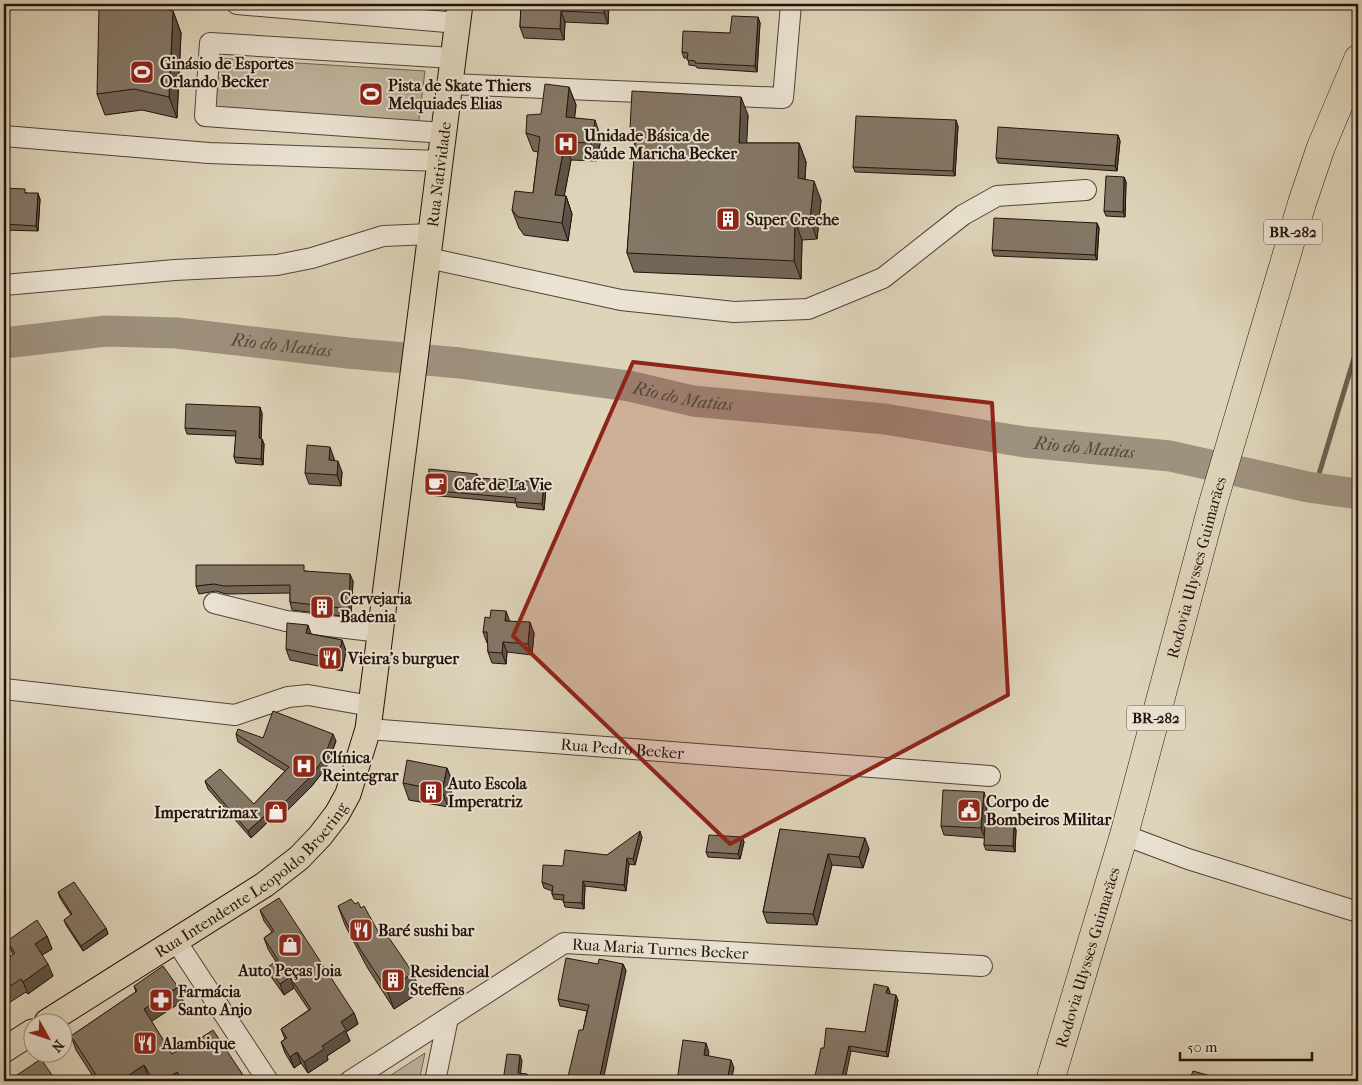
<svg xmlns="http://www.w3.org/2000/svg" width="1362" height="1085" font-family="'IM FELL French Canon',serif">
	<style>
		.green { fill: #beb39c; stroke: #706254 }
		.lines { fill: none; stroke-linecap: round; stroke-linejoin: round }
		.stream { stroke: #6d5f51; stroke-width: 5 }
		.river { stroke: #9e927f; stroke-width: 31 }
		.minor-casing { stroke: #524238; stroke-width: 22 }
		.major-casing { stroke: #23120c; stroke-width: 27 }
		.highway-casing { stroke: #23120c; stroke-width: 29 }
		.minor { stroke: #eae3d2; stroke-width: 20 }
		.major { stroke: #ded4ba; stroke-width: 25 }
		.highway { stroke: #ded4ba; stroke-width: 28 }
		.wall { fill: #726658; stroke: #23120c }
		.shaded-wall { fill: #5c5347; stroke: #23120c }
		.building { fill: #847766; stroke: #23120c }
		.marked { fill: #8f2418; fill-opacity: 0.2; stroke: #8f2418; stroke-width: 4; stroke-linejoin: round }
		.labels { text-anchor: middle; stroke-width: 4; stroke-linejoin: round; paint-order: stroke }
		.shield { fill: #eae3d2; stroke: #5f5147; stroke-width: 1 }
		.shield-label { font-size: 15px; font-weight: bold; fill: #23120c }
		.poi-label { font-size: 16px; font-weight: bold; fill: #23120c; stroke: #eae3d2; text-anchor: start }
		.street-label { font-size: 16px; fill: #23120c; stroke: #eae3d2 }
		.water-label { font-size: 18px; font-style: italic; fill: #54453a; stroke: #eae3d2 }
	</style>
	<rect width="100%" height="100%" fill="#ded4ba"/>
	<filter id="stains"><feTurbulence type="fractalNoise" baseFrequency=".004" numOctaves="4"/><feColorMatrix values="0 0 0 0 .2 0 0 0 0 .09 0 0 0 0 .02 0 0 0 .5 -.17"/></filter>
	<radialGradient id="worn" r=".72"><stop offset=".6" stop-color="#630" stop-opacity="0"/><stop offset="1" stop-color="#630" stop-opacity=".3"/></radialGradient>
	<g class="green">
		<path d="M217,58L425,71L418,127L212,110Z"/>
		<path d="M425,1053L419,1081H382Z"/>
	</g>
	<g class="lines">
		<path class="stream" d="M1308,487L1319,474L1358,345"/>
		<path class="river" id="s1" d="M4,343L106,331L177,333L348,353L460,363L629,386L693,401L885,419L1025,442L1170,456L1308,487L1358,494"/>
		<g class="minor-casing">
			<g id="minor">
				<path d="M237,4L458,23"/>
				<path d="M450,84L783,98L791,4"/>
				<path d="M444,133L205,116L210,43L453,58"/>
				<path d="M4,136L209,153L440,161"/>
				<path d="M428,258L621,300L734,312L808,309L883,278L963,215L997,196L1086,190"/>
				<path d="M4,285L175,270L277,265L312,258L383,236L431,234"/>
				<path d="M214,603L286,621L381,632"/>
				<path d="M4,689L235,715L288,697L308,695L371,706"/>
				<path id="s2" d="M368,729L990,776"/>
				<path d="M1124,835L1188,859L1358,912"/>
				<path d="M176,941L268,1081"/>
				<path id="s3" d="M350,1081L564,943L982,966"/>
				<path d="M435,1081L448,1018"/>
			</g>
		</g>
		<g class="major-casing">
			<g id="major">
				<path id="s4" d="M47,1022L264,885L299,858L320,836L337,814L348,794L368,729L460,4"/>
				<path d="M4,1050L32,1032"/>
			</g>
		</g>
		<g class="highway-casing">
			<g id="highway">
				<path id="s5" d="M1050,1081L1124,835L1213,503L1302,203L1321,147L1358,59"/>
			</g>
		</g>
		<use href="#minor" class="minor"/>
		<use href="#major" class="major"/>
		<use href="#highway" class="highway"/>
	</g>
	<g class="wall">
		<path d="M521,4H609L608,24L565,22L564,40L524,38L520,27Z"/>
		<path d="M173,11L181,33L177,118L142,110L105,115L97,94Z"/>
		<path d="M758,17L760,23L757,72L697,68L696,66L689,65L688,58H684L682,52L730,33Z"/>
		<path d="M569,87L576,105L574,118L601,138L597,161L571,160L564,196H566L572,214L568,241L524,235L519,228L512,210L533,193L538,152L533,151L526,133L541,114Z"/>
		<path d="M748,115L746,143H799L806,162L805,179L821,200L817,239L802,240L801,279L634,272L627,253L635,145L630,129Z"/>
		<path d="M958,126L955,176L855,172L853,167Z"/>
		<path d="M1118,135L1120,141L1117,171L998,163L996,158Z"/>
		<path d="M1124,177L1126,182L1125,217L1106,216L1104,211Z"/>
		<path d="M4,188L27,193L40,199L38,231L4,230Z"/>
		<path d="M1097,223L1099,228L1097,260L994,256L992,250Z"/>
		<path d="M262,413L261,439H262L264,444L263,465L236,463L234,457L236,436L187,434L185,428Z"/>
		<path d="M334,458V460L342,472L341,486L309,484L305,473Z"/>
		<path d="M477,474L479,478L546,488L544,510L517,507L516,503L429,495L427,490Z"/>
		<path d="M306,571L353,581L351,617L292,610L290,602V593L226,594L216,591L199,594L196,586Z"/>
		<path d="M510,621L534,633L532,655L507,652L506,664L492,663L488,652V643H487L483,632Z"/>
		<path d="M311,634L342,640L346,651L342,671L290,660L286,649Z"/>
		<path d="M236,734L263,738L336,741L326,768L311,787L276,822L272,818L251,838L208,789L205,781L254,804L285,771L238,742Z"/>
		<path d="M447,768L453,784L448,807L409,800L403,783Z"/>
		<path d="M987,802L986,824L1014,825L1016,830L1015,852L986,850L984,845L985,838L944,835L941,826Z"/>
		<path d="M780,829L869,849L863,868L832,865L817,925L767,923L763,912Z"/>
		<path d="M642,837L635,865L629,864L626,891L585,886L584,909L565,907L563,900L554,899L552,894V891L544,888L542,882L563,866L607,855Z"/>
		<path d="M742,837L744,842L740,859L708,857L706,852Z"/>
		<path d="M58,892L106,928L108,934L83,951L66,925L64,920L71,915L60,898Z"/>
		<path d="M355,904L361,908L380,935L413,973L420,992L394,1009L367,967L345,925L338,906Z"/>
		<path d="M260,910L354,1013L358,1024L346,1032L350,1041L327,1056L328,1060L308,1073L301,1063L294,1068L285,1053L281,1042L285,1039L281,1029L309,1010L294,988L284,995L272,978L268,967L276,962L268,949L264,938L272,932L264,921Z"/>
		<path d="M47,936L52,949L42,955L53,976L28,994L26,992L4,1006V961L13,955L7,941Z"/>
		<path d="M598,964H623L626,971L583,1030L587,1011L560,1006L558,999Z"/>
		<path d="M134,986L178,987L183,1001L151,1021L172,1054L184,1049L247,1081H151L149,1079L146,1081H96L76,1050L71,1036L136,992Z"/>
		<path d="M888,987L889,993L898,1000L888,1057L851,1051L824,1048L865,1032Z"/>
	</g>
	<g class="shaded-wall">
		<path d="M604,4H609L608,24L604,13Z"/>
		<path d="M173,11L181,33L177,118L169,97Z"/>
		<path d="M561,11L565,22L564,40L560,29Z"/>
		<path d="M758,17L760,23L757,72L755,66Z"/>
		<path d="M569,87L576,105L573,135L566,117Z"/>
		<path d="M741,97L748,115L746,161L739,143Z"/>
		<path d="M595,120L601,138L597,161L591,143Z"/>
		<path d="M956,120L958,126L955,176L953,171Z"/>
		<path d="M1118,135L1120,141L1117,171L1115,166Z"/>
		<path d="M565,142L571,160L561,213L555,195Z"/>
		<path d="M799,143L806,162L804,196L798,178Z"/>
		<path d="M1124,177L1126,182L1125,217L1123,212Z"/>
		<path d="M814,181L821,200L817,239L810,220Z"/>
		<path d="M38,193L40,199L38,231L36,226Z"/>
		<path d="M566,196L572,214L568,241L562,223Z"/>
		<path d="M795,221L802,240L801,279L794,261Z"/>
		<path d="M1097,223L1099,228L1097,260L1095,255Z"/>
		<path d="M260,407L262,413L261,444L259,438Z"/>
		<path d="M262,439L264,444L263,465L261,459Z"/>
		<path d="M330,447L334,458L333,471L329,460Z"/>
		<path d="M338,461L342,472L341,486L337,475Z"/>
		<path d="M544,482L546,488L544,510L542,504Z"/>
		<path d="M350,574L353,581L351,617L349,609Z"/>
		<path d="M506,611L510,622L505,621Z"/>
		<path d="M530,622L534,633L532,655L528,644Z"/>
		<path d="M308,625L312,636L306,633Z"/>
		<path d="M342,640L346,651L342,671L338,660Z"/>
		<path d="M503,642L507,652L506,664L502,653Z"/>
		<path d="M333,734L336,741L326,768L311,787L276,822L273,814Z"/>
		<path d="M447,768L453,784L448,807L442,791Z"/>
		<path d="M984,792L987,802L985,838L981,828Z"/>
		<path d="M270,811L272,818L251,838L248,831Z"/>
		<path d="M1014,825L1016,830L1015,852L1013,846Z"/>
		<path d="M640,831L642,837L635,865L633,859Z"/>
		<path d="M742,837L744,842L740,859L738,854Z"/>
		<path d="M865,838L869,849L863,868L859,857Z"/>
		<path d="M828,854L832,865L817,925L813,914Z"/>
		<path d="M627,858L629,864L626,891L624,885Z"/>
		<path d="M583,881L585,886L584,909L582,903Z"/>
		<path d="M106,928L108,934L83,951L81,946Z"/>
		<path d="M47,936L52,949L39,957L35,944Z"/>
		<path d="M48,964L53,976L28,994L23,982Z"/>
		<path d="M623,964L626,971L603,1081H599Z"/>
		<path d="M413,973L420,992L394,1009L387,990Z"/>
		<path d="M290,977L294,988L284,995L280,984Z"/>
		<path d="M178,987L183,1001L149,1023L144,1009Z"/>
		<path d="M888,987L890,992L888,998L886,993Z"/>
		<path d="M896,995L898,1000L888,1057L886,1052Z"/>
		<path d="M354,1013L358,1024L346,1032L350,1041L327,1056L328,1060L308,1073L304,1062L322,1046L341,1022Z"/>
		<path d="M706,1043L709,1052L707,1063L704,1055Z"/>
		<path d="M849,1046L851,1051L845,1081H841Z"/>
		<path d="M297,1052L301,1063L294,1068L290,1057Z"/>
		<path d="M520,1055L522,1061L520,1078L518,1073Z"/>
		<path d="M731,1060L734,1068L731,1081H727Z"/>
		<path d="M144,1065L149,1079L146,1081H120Z"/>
		<path d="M177,1072L181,1081H164Z"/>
		<path d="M527,1074L529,1080V1081H526Z"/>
	</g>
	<g class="building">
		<path d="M136,4H140L173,11L169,97L134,89L97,94L99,8Z"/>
		<path d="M521,4H604V13L561,11L560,29L520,27Z"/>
		<path d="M732,16L758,17L755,66L695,63V61L687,60L688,53L682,52L683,31L730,33Z"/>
		<path d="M545,84L569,87L566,117L595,120L591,143L565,142L555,195L566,196L562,223L518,217L512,210L515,191L533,193L540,137L526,133L527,115L541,114Z"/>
		<path d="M632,91L741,97L739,143H799L798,178L814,181L810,220L795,221L794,261L627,253L636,130L630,129Z"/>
		<path d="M856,116L956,120L953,171L853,167Z"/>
		<path d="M998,127L1118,135L1115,166L996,158Z"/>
		<path d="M1106,176L1124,177L1123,212L1104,211Z"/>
		<path d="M4,188L25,189V193H38L36,226L4,224Z"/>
		<path d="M994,218L1097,223L1095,255L992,250Z"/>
		<path d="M186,404L260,407L259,438L262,439L261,459L234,457L236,431L185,428Z"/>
		<path d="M307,445L330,447L329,460L338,461L337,475L305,473Z"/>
		<path d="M429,469L477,474V478L544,482L542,504L515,502L516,498L427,490Z"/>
		<path d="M196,565H304V571L350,574L349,609L290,602V585L224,586L214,584L196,586Z"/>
		<path d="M491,610L506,611L505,621L530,622L528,644L503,642L502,653L488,652L487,632H483L485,617L490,618Z"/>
		<path d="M287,623L308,625L306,633L342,640L338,660L286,649Z"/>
		<path d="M273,711L333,734L323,760L308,779L273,814L270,811L248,831L205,781L220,769L254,804L289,767L236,734L238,729L263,738Z"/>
		<path d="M407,760L447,768L442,791L403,783Z"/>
		<path d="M943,790L984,792L981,828L941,826Z"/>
		<path d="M985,824L1014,825L1013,846L984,845Z"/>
		<path d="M780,829L865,838L859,857L828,854L813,914L763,912Z"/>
		<path d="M640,831L633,859L627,858L624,885L583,881L582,903L563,902L564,895L552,894L553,886L542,882L543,865L563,866L565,850L607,855Z"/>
		<path d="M709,835L742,837L738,854L706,852Z"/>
		<path d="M74,882L106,928L81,946L64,920L72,914L58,892Z"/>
		<path d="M279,898L354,1013L341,1022L346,1030L322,1046L324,1049L304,1062L297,1052L290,1057L281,1042L287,1038L281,1029L311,1009L290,977L280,984L268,967L278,960L264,938L274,931L260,910Z"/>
		<path d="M351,899L355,904L358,902L361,908L364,906L380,935L385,932L413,973L387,990L360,949L338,906Z"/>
		<path d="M37,920L47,936L35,944L48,964L23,982L21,979L4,990V961L15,953L7,941Z"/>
		<path d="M566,958L598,964L599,959L623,964L599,1081H567L579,1030H583L589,1005L558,999Z"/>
		<path d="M163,966L178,987L144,1009L172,1054L183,1047L184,1049L213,1030L247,1081H183L177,1072L164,1081H154L144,1065L120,1081H100L71,1036L137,991L134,986Z"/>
		<path d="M874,984L888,987L886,993L896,995L886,1052L849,1046L841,1081H814L821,1048H824L826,1028L865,1032Z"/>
		<path d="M683,1040L706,1043L704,1055L731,1060L727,1081H677Z"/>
		<path d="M507,1054L520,1055L518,1073L527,1074L526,1081H503Z"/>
		<path d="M41,1059L56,1081H8Z"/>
		<path d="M1193,1071L1228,1081H1189Z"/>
	</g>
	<path class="marked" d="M633,362L992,403L1008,695L730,844L513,636Z"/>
	<defs>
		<g id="stadium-square" transform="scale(1.25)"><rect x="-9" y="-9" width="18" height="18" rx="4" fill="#8f2418" stroke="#eae3d2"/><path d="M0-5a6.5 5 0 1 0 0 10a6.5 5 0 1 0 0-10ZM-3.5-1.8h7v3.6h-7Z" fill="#fff"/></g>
		<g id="hospital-square" transform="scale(1.25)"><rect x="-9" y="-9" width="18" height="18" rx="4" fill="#8f2418" stroke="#eae3d2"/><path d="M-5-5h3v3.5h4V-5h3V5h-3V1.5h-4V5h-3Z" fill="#fff"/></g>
		<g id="building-square" transform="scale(1.25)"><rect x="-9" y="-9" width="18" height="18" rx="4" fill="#8f2418" stroke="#eae3d2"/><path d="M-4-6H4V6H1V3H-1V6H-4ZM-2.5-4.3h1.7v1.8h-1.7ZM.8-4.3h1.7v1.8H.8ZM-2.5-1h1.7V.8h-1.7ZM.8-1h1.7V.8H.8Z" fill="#fff"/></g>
		<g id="cafe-square" transform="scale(1.25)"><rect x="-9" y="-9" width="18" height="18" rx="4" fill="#8f2418" stroke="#eae3d2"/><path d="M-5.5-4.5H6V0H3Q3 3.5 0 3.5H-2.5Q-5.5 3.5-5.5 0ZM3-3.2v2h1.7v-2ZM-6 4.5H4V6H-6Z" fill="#fff"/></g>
		<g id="restaurant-square" transform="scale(1.25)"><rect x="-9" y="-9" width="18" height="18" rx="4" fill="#8f2418" stroke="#eae3d2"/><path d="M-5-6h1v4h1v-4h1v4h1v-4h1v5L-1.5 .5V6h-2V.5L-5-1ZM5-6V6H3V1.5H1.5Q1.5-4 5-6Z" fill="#fff"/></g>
		<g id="civic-square" transform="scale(1.25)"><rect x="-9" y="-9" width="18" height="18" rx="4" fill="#8f2418" stroke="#eae3d2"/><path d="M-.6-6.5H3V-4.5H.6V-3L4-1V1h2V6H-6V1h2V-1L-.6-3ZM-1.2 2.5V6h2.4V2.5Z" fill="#fff"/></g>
		<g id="shop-square" transform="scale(1.25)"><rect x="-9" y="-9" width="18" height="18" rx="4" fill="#8f2418" stroke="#eae3d2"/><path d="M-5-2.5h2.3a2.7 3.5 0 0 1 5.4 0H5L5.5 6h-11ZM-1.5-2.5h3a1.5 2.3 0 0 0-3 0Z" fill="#fff"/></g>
		<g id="pharmacy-square" transform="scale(1.25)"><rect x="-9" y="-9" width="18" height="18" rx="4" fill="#8f2418" stroke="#eae3d2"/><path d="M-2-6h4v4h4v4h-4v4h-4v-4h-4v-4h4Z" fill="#fff"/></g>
	</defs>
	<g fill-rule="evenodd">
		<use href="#stadium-square" x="142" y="72"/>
		<use href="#stadium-square" x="371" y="94"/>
		<use href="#hospital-square" x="566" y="144"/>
		<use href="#building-square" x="728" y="219"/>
		<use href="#cafe-square" x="436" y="484"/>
		<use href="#building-square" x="322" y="607"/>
		<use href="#restaurant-square" x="330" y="658"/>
		<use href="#hospital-square" x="304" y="766"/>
		<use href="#building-square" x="431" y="792"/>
		<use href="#civic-square" x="969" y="810"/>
		<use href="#shop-square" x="276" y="812"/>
		<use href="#restaurant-square" x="361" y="930"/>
		<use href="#shop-square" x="290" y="945"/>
		<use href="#building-square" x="393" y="980"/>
		<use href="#pharmacy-square" x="161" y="1000"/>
		<use href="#restaurant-square" x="145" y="1043"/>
	</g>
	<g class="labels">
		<g class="shield">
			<rect x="1264" y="219.5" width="58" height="25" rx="4"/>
			<rect x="1127" y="705.5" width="58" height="25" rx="4"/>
		</g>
		<g class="shield-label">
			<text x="1293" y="237">BR-282</text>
			<text x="1156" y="723">BR-282</text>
		</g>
		<g class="poi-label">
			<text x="160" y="69">Ginásio de Esportes<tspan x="160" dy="18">Orlando Becker</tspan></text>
			<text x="388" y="91">Pista de Skate Thiers<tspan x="388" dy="18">Melquiades Elias</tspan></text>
			<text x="584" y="141">Unidade Básica de<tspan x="584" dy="18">Saúde Maricha Becker</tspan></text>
			<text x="746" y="225">Super Creche</text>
			<text x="454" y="490">Cafe de La Vie</text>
			<text x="340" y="604">Cervejaria<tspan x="340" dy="18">Badenia</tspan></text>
			<text x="348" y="664">Vieira's burguer</text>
			<text x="322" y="763">Clínica<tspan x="322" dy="18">Reintegrar</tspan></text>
			<text x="448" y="789">Auto Escola<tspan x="448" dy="18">Imperatriz</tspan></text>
			<text x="986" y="807">Corpo de<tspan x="986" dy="18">Bombeiros Militar</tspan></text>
			<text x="258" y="818" text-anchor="end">Imperatrizmax</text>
			<text x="378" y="936">Baré sushi bar</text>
			<text x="290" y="976" text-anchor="middle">Auto Peças Joia</text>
			<text x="410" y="977">Residencial<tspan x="410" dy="18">Steffens</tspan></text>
			<text x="178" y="997">Farmácia<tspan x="178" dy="18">Santo Anjo</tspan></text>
			<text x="162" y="1049">Alambique</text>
		</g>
		<g class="street-label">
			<text dy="6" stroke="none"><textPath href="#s4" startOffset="1009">Rua Natividade</textPath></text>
			<text dy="6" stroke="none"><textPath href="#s5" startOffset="534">Rodovia Ulysses Guimarães</textPath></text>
			<text dy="6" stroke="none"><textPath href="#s2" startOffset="255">Rua Pedro Becker</textPath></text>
			<text dy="6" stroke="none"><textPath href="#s4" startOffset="250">Rua Intendente Leopoldo Broering</textPath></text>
			<text dy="6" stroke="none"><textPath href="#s3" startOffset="351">Rua Maria Turnes Becker</textPath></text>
			<text dy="6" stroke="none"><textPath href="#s5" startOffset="129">Rodovia Ulysses Guimarães</textPath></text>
		</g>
		<g class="water-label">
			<text dy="6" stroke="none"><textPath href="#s1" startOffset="279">Rio do Matias</textPath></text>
			<text dy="6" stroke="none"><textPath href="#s1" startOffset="684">Rio do Matias</textPath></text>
			<text dy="6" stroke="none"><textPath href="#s1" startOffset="1089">Rio do Matias</textPath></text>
		</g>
	</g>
	<rect width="1362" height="1085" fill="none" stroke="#ded4ba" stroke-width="20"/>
	<rect x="5" y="5" width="1352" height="1075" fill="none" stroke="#23120c" stroke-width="2.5"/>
	<rect x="10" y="10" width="1342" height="1065" fill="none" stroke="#23120c"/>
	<g transform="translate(48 1038) rotate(130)"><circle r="24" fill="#eae3d2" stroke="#9a8f83"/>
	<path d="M0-4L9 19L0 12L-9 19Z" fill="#8f2418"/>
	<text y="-8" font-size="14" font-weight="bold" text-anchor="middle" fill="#23120c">N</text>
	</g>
	<path d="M1180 1052v8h132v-8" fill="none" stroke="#23120c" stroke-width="2.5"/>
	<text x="1187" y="1052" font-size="15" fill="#23120c" stroke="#eae3d2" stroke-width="4" paint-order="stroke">50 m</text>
	<rect width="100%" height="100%" filter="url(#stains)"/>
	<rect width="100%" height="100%" fill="url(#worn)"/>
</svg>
